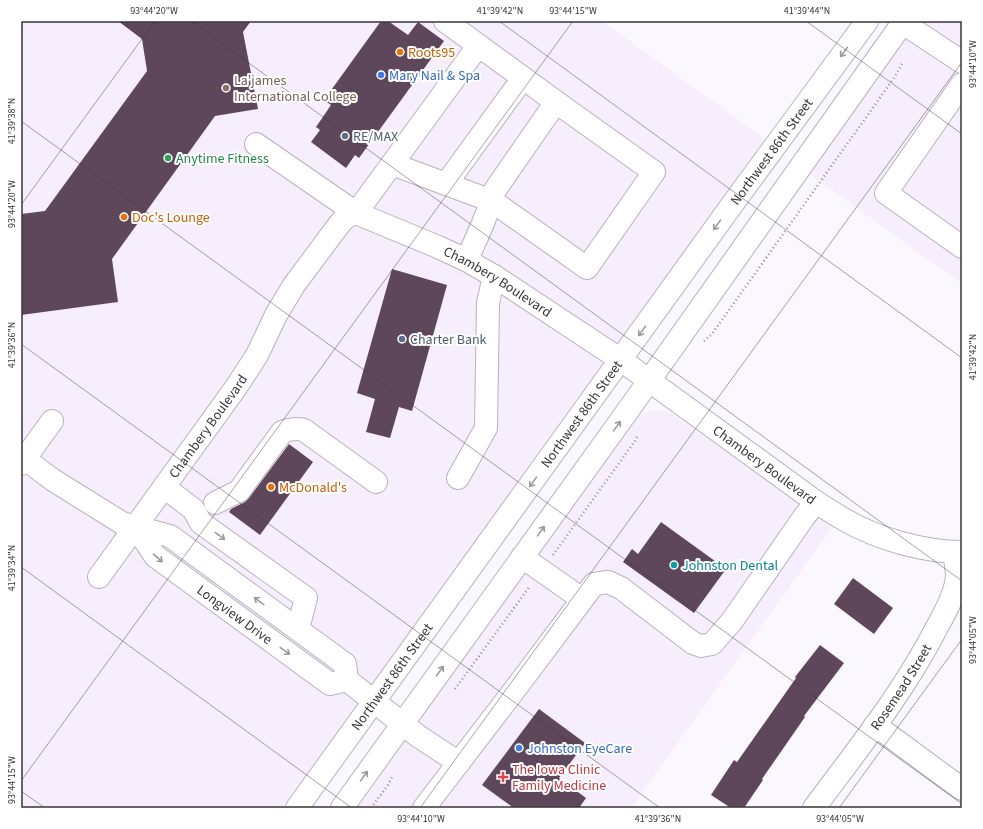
<svg xmlns="http://www.w3.org/2000/svg" width="983" height="829" font-family="'Source Sans 3',sans-serif">
	<style>
		.built { fill: #f7eefd }
		.building { fill: #5f475b }
		.lines { fill: none; stroke-linecap: round; stroke-linejoin: round }
		.minor-casing { stroke: #b8b1bd; stroke-width: 24 }
		.major-casing { stroke: #b8b1bd; stroke-width: 24 }
		.path { stroke: #938f95; stroke-width: 2.5; stroke-dasharray: 1 3; stroke-linecap: butt }
		.minor { stroke: #fff; stroke-width: 22 }
		.major { stroke: #fff; stroke-width: 22 }
		.oneway { stroke: #9c9a9c }
		.ticks { fill: none; stroke: #38353a; stroke-width: 1; stroke-opacity: 0.45 }
		.food-dot { fill: #e8710a; stroke: #fff; stroke-width: 1.5 }
		.shop-dot { fill: #3f7fe0; stroke: #fff; stroke-width: 1.5 }
		.education-dot { fill: #8d6e63; stroke: #fff; stroke-width: 1.5 }
		.service-dot { fill: #5c6f8a; stroke: #fff; stroke-width: 1.5 }
		.leisure-dot { fill: #2e9e5b; stroke: #fff; stroke-width: 1.5 }
		.culture-dot { fill: #0f9aa8; stroke: #fff; stroke-width: 1.5 }
		.health-dot { fill: #e0444e; stroke: #fff; stroke-width: 1.5 }
		.labels { text-anchor: middle; stroke-width: 4; stroke-linejoin: round; paint-order: stroke }
		.food-label { font-size: 14px; fill: #c56008; stroke: #fff; text-anchor: start }
		.shop-label { font-size: 14px; fill: #366cbe; stroke: #fff; text-anchor: start }
		.education-label { font-size: 14px; fill: #785e54; stroke: #fff; text-anchor: start }
		.service-label { font-size: 14px; fill: #4e5e75; stroke: #fff; text-anchor: start }
		.street-label { font-size: 14px; fill: #38353a; stroke: #fff }
		.leisure-label { font-size: 14px; fill: #27864d; stroke: #fff; text-anchor: start }
		.culture-label { font-size: 14px; fill: #0d838f; stroke: #fff; text-anchor: start }
		.health-label { font-size: 14px; fill: #be3a42; stroke: #fff; text-anchor: start }
		.neatline { fill: none; stroke: #38353a; stroke-width: 1.5 }
		.ticks-label { font-size: 10px; text-anchor: middle; fill: #38353a }
	</style>
	<rect width="100%" height="100%" fill="#fbf7fe"/>
	<g class="built">
		<path d="M21,21H602L765,139L282,808H21Z"/>
		<path d="M919,21H962V284L810,174Z"/>
		<path d="M655,410L664,411L671,413L834,525L631,808H357L636,418L645,412Z"/>
	</g>
	<g class="building">
		<path d="M118,21H251L243,32L258,109L215,116L112,259L118,302L21,315V214L45,211L147,71L142,39Z"/>
		<path d="M381,21H388L408,35L418,22L444,41L359,158L355,155L346,168L311,142L320,130L316,127L331,105L324,100Z"/>
		<path d="M392,269L447,285L412,411L399,407L390,438L366,432L375,399L357,393Z"/>
		<path d="M289,444L313,462L260,535L229,512L231,509L245,502L249,498Z"/>
		<path d="M661,522L726,569L694,613L623,562L632,549L638,554Z"/>
		<path d="M853,578L893,608L874,634L834,604Z"/>
		<path d="M820,645L844,663L804,716L805,717L762,779L763,780L744,808H731L711,795L734,760L737,762L796,678L795,677Z"/>
		<path d="M539,709L585,743L559,778L586,798L579,808H514L482,785Z"/>
	</g>
	<g class="lines">
		<g class="minor-casing">
			<g id="minor">
				<path d="M445,21L556,102"/>
				<path d="M903,23L962,62"/>
				<path d="M962,84L886,193L962,247"/>
				<path d="M256,144L356,213L392,164L492,201L587,268L654,172L556,102L495,190C487,215 478,237 466,260"/>
				<path d="M392,164L478,46"/>
				<path d="M446,184L523,78"/>
				<path d="M21,456L53,480L122,523L170,536L345,664L347,680L418,736L459,763"/>
				<path d="M21,464L52,421"/>
				<path d="M458,478L486,428L488,303L494,276"/>
				<path d="M164,487L193,509L201,523L306,598L298,629"/>
				<path d="M215,503L239,491L282,432C290,429 296,428 304,430L376,482"/>
				<path id="s1" d="M135,526L155,556L330,684L347,680"/>
				<path d="M522,557L582,599"/>
				<path id="s2" d="M99,577L237,386L257,355L276,315L294,285L341,222L348,216L356,213L438,247L466,260L494,276L621,360L816,502C825,508 835,514 845,520C878,539 924,552 962,552"/>
				<path d="M875,725L962,789"/>
				<path d="M424,808L522,680L594,584L608,582L621,588L693,643L701,646L712,644L732,621L804,517L816,502"/>
				<path id="s3" d="M814,808C857,750 904,692 937,627C945,613 956,593 957,576C957,569 955,560 954,552"/>
			</g>
		</g>
		<g class="major-casing">
			<g id="major">
				<path id="s4" d="M297,808L734,202L867,21"/>
				<path d="M342,808L629,409L904,21"/>
			</g>
		</g>
		<g class="path">
			<path d="M704,341L712,334L894,78L903,62"/>
			<path d="M553,555L635,441L638,435"/>
			<path d="M455,689L530,586"/>
			<path d="M371,808L388,785L392,777"/>
		</g>
		<use href="#minor" class="minor"/>
		<use href="#major" class="major"/>
	</g>
	<defs><path id="oneway-shaft" d="M-6 0H5M1.5-3L5.5 0L1.5 3" fill="none" stroke-width="1.6" stroke-linecap="round" stroke-linejoin="round"/></defs>
	<g class="oneway">
		<use href="#oneway-shaft" transform="translate(844 52) rotate(126)"/>
		<use href="#oneway-shaft" transform="translate(717 225) rotate(126)"/>
		<use href="#oneway-shaft" transform="translate(642 331) rotate(126)"/>
		<use href="#oneway-shaft" transform="translate(617 426) rotate(-54)"/>
		<use href="#oneway-shaft" transform="translate(533 482) rotate(126)"/>
		<use href="#oneway-shaft" transform="translate(541 531) rotate(-54)"/>
		<use href="#oneway-shaft" transform="translate(220 536) rotate(36)"/>
		<use href="#oneway-shaft" transform="translate(158 558) rotate(41)"/>
		<use href="#oneway-shaft" transform="translate(259 601) rotate(-144)"/>
		<use href="#oneway-shaft" transform="translate(285 651) rotate(36)"/>
		<use href="#oneway-shaft" transform="translate(440 671) rotate(-54)"/>
		<use href="#oneway-shaft" transform="translate(364 776) rotate(-54)"/>
	</g>
	<path class="ticks" d="M191,21L962,581M499,21L962,358M806,21L962,134M21,121L962,804M21,205L155,21M21,344L660,808M21,567L352,808M21,781L573,21M21,791L45,808M420,808L962,62M839,808L962,639"/>
	<g class="food-dot">
		<circle cx="400" cy="52" r="4"/>
		<circle cx="124" cy="217" r="4"/>
		<circle cx="271" cy="487" r="4"/>
	</g>
	<g class="shop-dot">
		<circle cx="381" cy="75" r="4"/>
		<circle cx="519" cy="748" r="4"/>
	</g>
	<circle class="education-dot" cx="226" cy="88" r="4"/>
	<g class="service-dot">
		<circle cx="345" cy="136" r="4"/>
		<circle cx="402" cy="339" r="4"/>
	</g>
	<circle class="leisure-dot" cx="168" cy="158" r="4"/>
	<circle class="culture-dot" cx="674" cy="565" r="4"/>
	<path class="health-dot" d="M501 771h4v4h4v4h-4v4h-4v-4h-4v-4h4z"/>
	<g class="labels">
		<g class="food-label">
			<text x="408" y="57">Roots95</text>
			<text x="132" y="222">Doc's Lounge</text>
			<text x="279" y="492">McDonald's</text>
		</g>
		<g class="shop-label">
			<text x="389" y="80">Mary Nail &amp; Spa</text>
			<text x="527" y="753">Johnston EyeCare</text>
		</g>
		<g class="education-label">
			<text x="234" y="85">La'james<tspan x="234" dy="16">International College</tspan></text>
		</g>
		<g class="service-label">
			<text x="353" y="141">RE/MAX</text>
			<text x="410" y="344">Charter Bank</text>
		</g>
		<g class="street-label">
			<text dy="5" stroke="none"><textPath href="#s4" startOffset="810">Northwest 86th Street</textPath></text>
			<text dy="5" stroke="none"><textPath href="#s2" startOffset="606">Chambery Boulevard</textPath></text>
			<text dy="5" stroke="none"><textPath href="#s4" startOffset="486">Northwest 86th Street</textPath></text>
			<text dy="5" stroke="none"><textPath href="#s2" startOffset="186">Chambery Boulevard</textPath></text>
			<text dy="5" stroke="none"><textPath href="#s2" startOffset="930">Chambery Boulevard</textPath></text>
			<text dy="5" stroke="none"><textPath href="#s1" startOffset="135">Longview Drive</textPath></text>
			<text dy="5" stroke="none"><textPath href="#s4" startOffset="162">Northwest 86th Street</textPath></text>
			<text dy="5" stroke="none"><textPath href="#s3" startOffset="149">Rosemead Street</textPath></text>
		</g>
		<g class="leisure-label">
			<text x="176" y="163">Anytime Fitness</text>
		</g>
		<g class="culture-label">
			<text x="682" y="570">Johnston Dental</text>
		</g>
		<g class="health-label">
			<text x="512" y="774">The Iowa Clinic<tspan x="512" dy="16">Family Medicine</tspan></text>
		</g>
	</g>
	<rect width="983" height="829" fill="none" stroke="#ffffff" stroke-width="44"/>
	<rect x="22" y="22" width="939" height="785" class="neatline"/>
	<g class="ticks-label">
		<text x="154" y="14">93°44'20"W</text>
		<text x="500" y="14">41°39'42"N</text>
		<text x="573" y="14">93°44'15"W</text>
		<text x="807" y="14">41°39'44"N</text>
		<text transform="translate(972 64) rotate(-90)" y="4">93°44'10"W</text>
		<text transform="translate(11 121) rotate(-90)" y="4">41°39'38"N</text>
		<text transform="translate(11 204) rotate(-90)" y="4">93°44'20"W</text>
		<text transform="translate(11 345) rotate(-90)" y="4">41°39'36"N</text>
		<text transform="translate(972 357) rotate(-90)" y="4">41°39'42"N</text>
		<text transform="translate(11 568) rotate(-90)" y="4">41°39'34"N</text>
		<text transform="translate(972 640) rotate(-90)" y="4">93°44'05"W</text>
		<text transform="translate(11 780) rotate(-90)" y="4">93°44'15"W</text>
		<text x="421" y="822">93°44'10"W</text>
		<text x="658" y="822">41°39'36"N</text>
		<text x="840" y="822">93°44'05"W</text>
	</g>
</svg>
